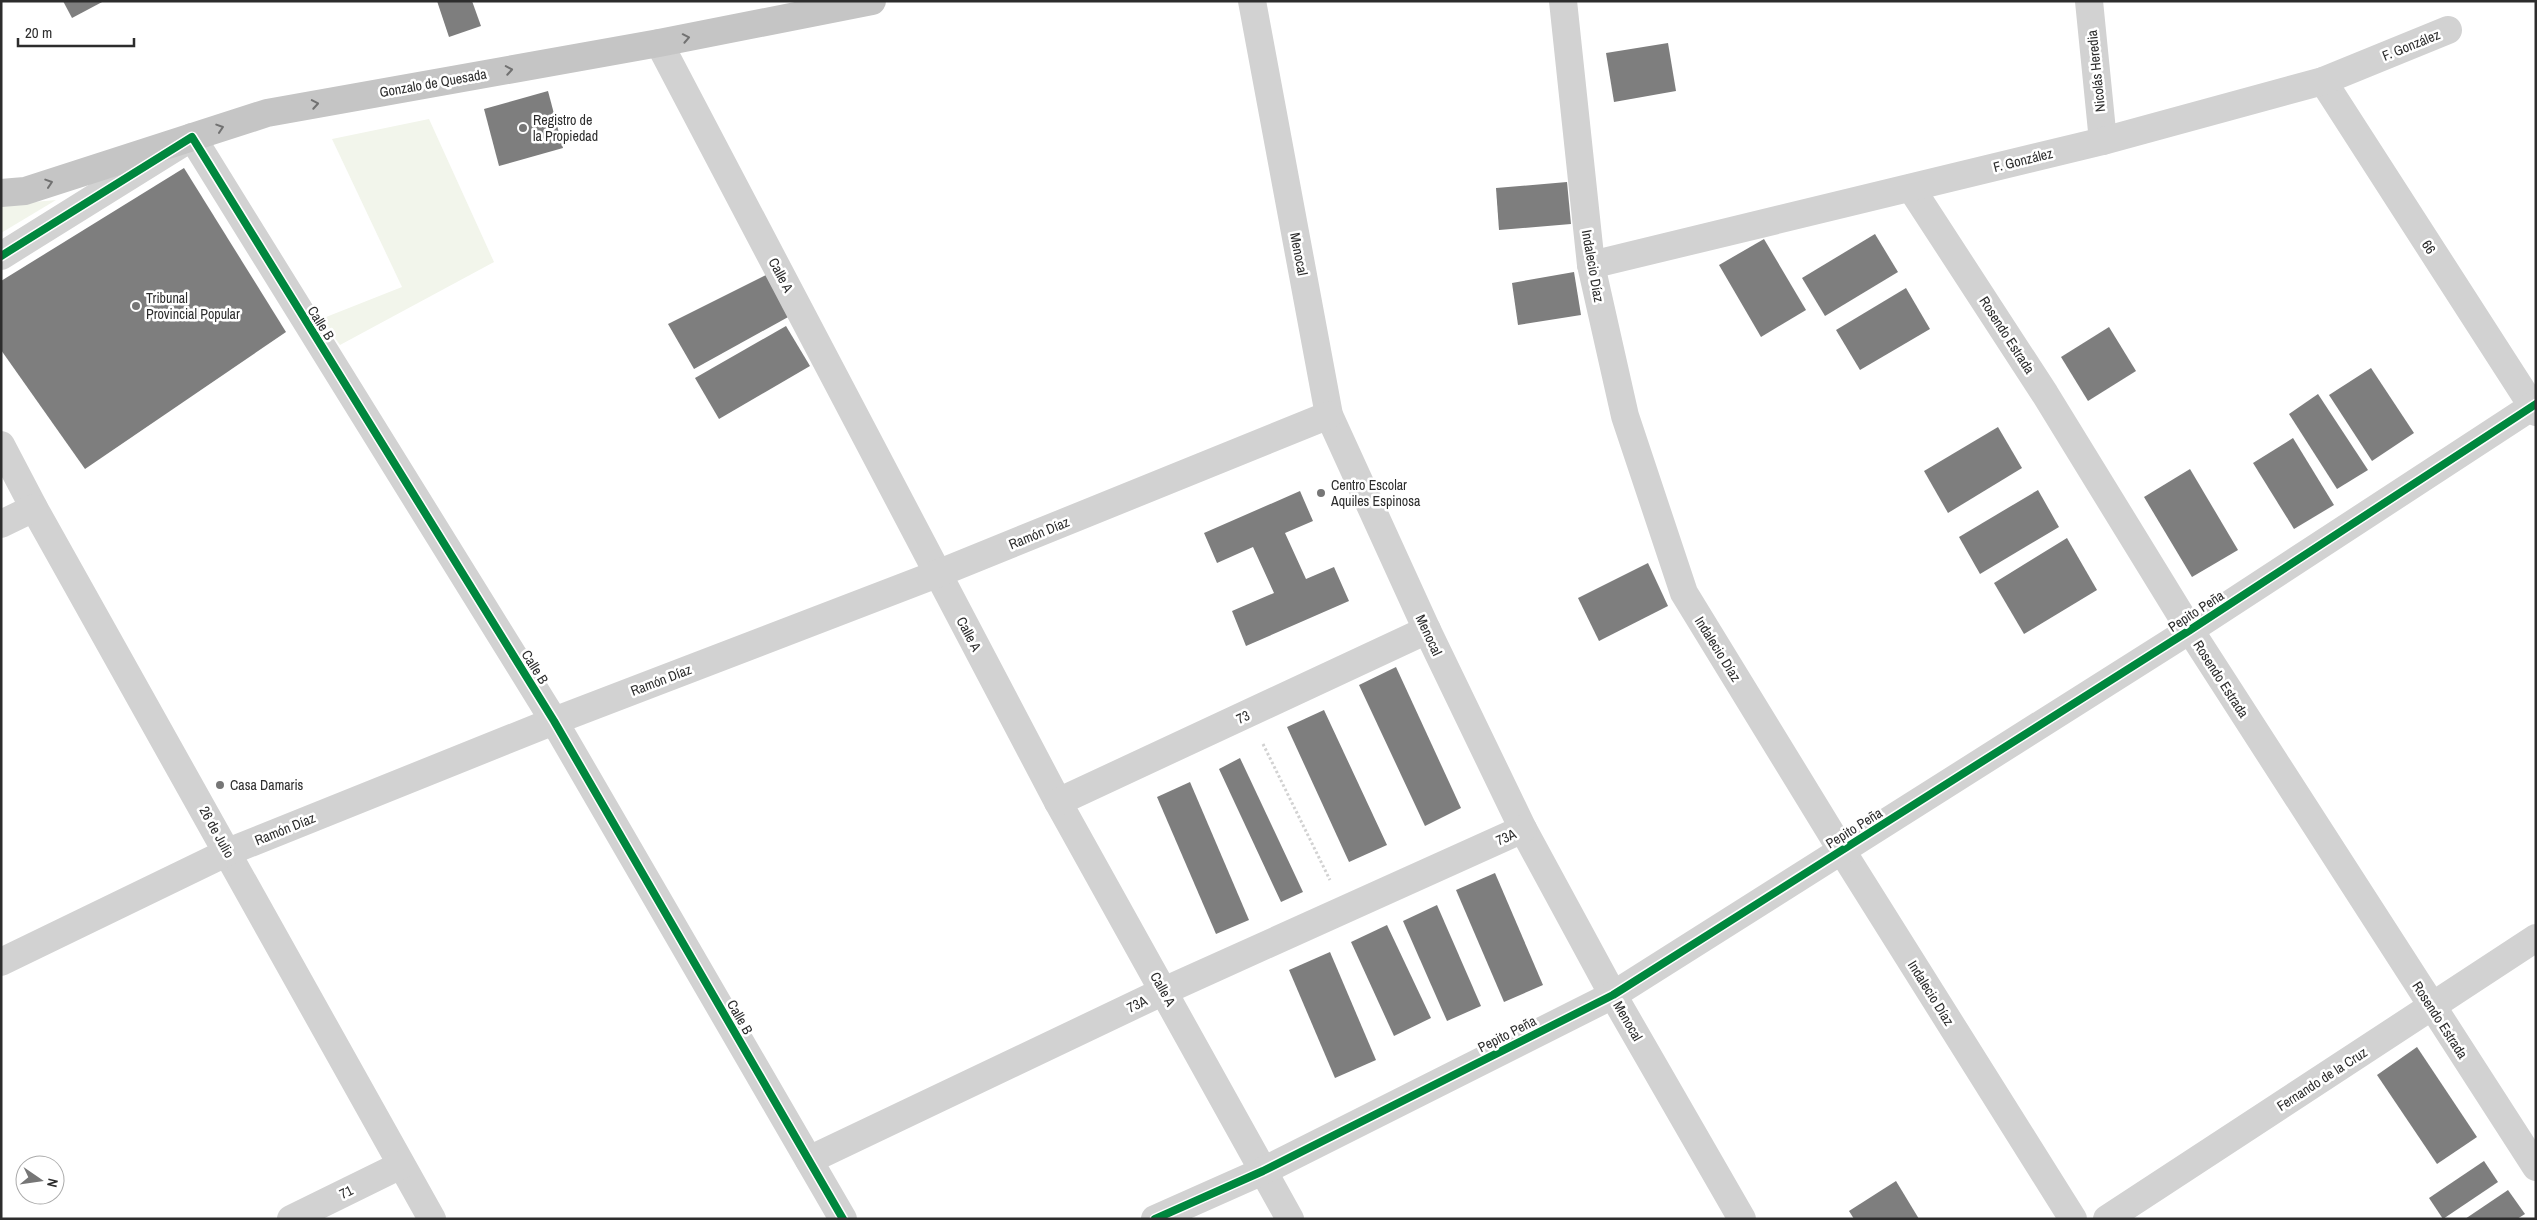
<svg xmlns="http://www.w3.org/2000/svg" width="2537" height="1220" font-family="'Archivo Narrow',sans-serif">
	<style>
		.green { fill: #f2f5eb }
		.building { fill: #7e7e7e }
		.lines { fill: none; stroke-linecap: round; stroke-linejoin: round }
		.path { stroke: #d2d2d2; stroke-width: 3; stroke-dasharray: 2.5 2.5; stroke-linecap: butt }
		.minor { stroke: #d2d2d2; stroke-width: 28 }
		.major { stroke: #c5c5c5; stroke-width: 28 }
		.cycleway-casing { stroke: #fff; stroke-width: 11 }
		.cycleway { stroke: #00873e; stroke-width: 8 }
		.oneway { stroke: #717171 }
		.poi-dot { fill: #767676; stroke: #fff; stroke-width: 2 }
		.labels { text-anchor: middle; stroke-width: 5; stroke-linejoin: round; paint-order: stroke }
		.street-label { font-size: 14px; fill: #2d2d2d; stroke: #fff }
		.poi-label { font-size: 14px; fill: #2d2d2d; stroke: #fff; text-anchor: start }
	</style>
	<rect width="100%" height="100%" fill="#fff"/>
	<g class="green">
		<path d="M429,119L494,262L340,345L321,319L402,287L332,139Z"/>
		<path d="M56,200L1,233V205Z"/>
	</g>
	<g class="building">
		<path d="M63,1H104L72,18Z"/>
		<path d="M437,1H472L481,26L449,37Z"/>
		<path d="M1668,43L1676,91L1614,102L1606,53Z"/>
		<path d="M548,91L563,148L499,166L484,109Z"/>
		<path d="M184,168L286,332L85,469L1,350V281Z"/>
		<path d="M1567,182L1571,224L1499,230L1496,188Z"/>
		<path d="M1875,234L1898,272L1825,316L1802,278Z"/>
		<path d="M1764,239L1806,310L1761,337L1719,265Z"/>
		<path d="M1574,272L1581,315L1518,325L1512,283Z"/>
		<path d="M768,274L790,316L694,369L668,324Z"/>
		<path d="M1906,288L1930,329L1860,370L1836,330Z"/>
		<path d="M786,326L810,366L719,419L695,378Z"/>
		<path d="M2109,327L2136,371L2088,401L2061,357Z"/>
		<path d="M2371,368L2414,433L2372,461L2329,395Z"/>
		<path d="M2318,394L2368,470L2337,489L2289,414Z"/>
		<path d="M1998,427L2022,468L1948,513L1924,471Z"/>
		<path d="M2293,438L2334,505L2294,529L2253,463Z"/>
		<path d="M2190,469L2238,550L2192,577L2144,497Z"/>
		<path d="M2038,490L2059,527L1980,574L1959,537Z"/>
		<path d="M1300,491L1313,521L1285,533L1306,579L1334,567L1349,601L1246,646L1232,611L1274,593L1253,547L1217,563L1204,533Z"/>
		<path d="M2067,538L2097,590L2024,634L1994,583Z"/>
		<path d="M1648,563L1668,606L1599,641L1578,598Z"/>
		<path d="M1396,667L1461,808L1425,826L1359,685Z"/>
		<path d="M1324,710L1387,845L1349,862L1287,727Z"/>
		<path d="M1240,758L1303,892L1281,902L1219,769Z"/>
		<path d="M1190,782L1249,920L1216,934L1157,797Z"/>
		<path d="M1495,873L1543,985L1504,1002L1456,890Z"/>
		<path d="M1437,905L1481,1006L1447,1021L1403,921Z"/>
		<path d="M1387,925L1431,1018L1394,1036L1351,942Z"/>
		<path d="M1330,952L1376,1060L1335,1078L1289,970Z"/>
		<path d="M2417,1047L2477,1137L2437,1164L2377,1075Z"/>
		<path d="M2484,1161L2498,1182L2443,1219L2429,1198Z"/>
		<path d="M1896,1181L1919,1219H1854L1849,1211Z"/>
		<path d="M2508,1190L2525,1214L2517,1219H2465Z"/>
	</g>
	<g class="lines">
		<path class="path" d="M1263,744L1330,880"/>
		<g class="minor">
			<path d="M1252,1L1329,415L1427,630L1523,829L1613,995L1742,1219"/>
			<path d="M1563,1L1591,265L1625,416L1684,593L1842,851L2073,1219"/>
			<path d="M2089,1L2103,141"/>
			<path d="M659,43L1058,802L1290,1219"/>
			<path d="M2323,81L2536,412"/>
			<path d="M1911,188L2045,394L2190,630L2536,1167"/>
			<path d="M1,256L192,137L554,721L843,1219"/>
			<path d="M1591,265L2103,141L2323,81L2448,30"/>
			<path d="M1,445L34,508L432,1219"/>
			<path d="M1,524L34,508"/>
			<path d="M1058,802L1427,630"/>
			<path d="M1,962L228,852L554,721L937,574L1329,415"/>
			<path d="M809,1160L1164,991L1523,829"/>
			<path d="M291,1219L401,1165"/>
			<path d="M1155,1219L1263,1171L1613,995L2190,630L2536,404"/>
			<path d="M2107,1219L2536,938"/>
		</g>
		<path class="major" d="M1,193L25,191L267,113L659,43L872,1"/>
		<g class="cycleway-casing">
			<g id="cycleway">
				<path d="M1,256L192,137L554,721L843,1219"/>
				<path d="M1155,1219L1263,1171L1613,995L2190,630L2536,404"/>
			</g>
		</g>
		<use href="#cycleway" class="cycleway"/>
	</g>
	<defs><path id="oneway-chevron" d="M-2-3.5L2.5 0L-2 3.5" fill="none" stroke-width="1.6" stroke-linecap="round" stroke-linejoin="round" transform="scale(1.25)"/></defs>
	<g class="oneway">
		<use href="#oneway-chevron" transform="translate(686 38) rotate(-11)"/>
		<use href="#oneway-chevron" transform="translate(509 70) rotate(-10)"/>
		<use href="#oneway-chevron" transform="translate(315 104) rotate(-10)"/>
		<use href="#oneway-chevron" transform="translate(220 128) rotate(-18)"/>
		<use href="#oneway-chevron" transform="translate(49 183) rotate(-18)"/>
	</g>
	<g class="poi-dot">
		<circle cx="523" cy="128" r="5"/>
		<circle cx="136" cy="306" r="5"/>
		<circle cx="1321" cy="493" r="5"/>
		<circle cx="220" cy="785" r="5"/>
	</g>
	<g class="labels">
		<g class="street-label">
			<text transform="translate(2411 45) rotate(-22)" y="5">F. González</text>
			<text transform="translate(2096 71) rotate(-96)" y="5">Nicolás Heredia</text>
			<text transform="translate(433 83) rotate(-10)" y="5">Gonzalo de Quesada</text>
			<text transform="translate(2023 160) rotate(-14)" y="5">F. González</text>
			<text transform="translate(2429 247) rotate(57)" y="5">66</text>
			<text transform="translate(1299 254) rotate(79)" y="5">Menocal</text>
			<text transform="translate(1593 266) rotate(80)" y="5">Indalecio Díaz</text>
			<text transform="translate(781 275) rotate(62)" y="5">Calle A</text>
			<text transform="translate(321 323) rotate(58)" y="5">Calle B</text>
			<text transform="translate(2007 335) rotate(57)" y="5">Rosendo Estrada</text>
			<text transform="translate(1039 533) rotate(-22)" y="5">Ramón Díaz</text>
			<text transform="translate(2196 611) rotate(-33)" y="5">Pepito Peña</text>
			<text transform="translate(969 634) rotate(62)" y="5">Calle A</text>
			<text transform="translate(1429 635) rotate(65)" y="5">Menocal</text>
			<text transform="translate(1718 649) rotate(58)" y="5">Indalecio Díaz</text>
			<text transform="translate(535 667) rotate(58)" y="5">Calle B</text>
			<text transform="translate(2221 679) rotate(57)" y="5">Rosendo Estrada</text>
			<text transform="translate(661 680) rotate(-21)" y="5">Ramón Díaz</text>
			<text transform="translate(1243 717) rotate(-25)" y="5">73</text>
			<text transform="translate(1854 828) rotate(-32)" y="5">Pepito Peña</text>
			<text transform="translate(285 829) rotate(-22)" y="5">Ramón Díaz</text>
			<text transform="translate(217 832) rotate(61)" y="5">26 de Julio</text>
			<text transform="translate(1506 837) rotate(-24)" y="5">73A</text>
			<text transform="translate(1163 989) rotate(61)" y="5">Calle A</text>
			<text transform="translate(1931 993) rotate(58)" y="5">Indalecio Díaz</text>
			<text transform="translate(1137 1004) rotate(-26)" y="5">73A</text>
			<text transform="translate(740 1017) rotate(60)" y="5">Calle B</text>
			<text transform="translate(2440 1020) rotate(57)" y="5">Rosendo Estrada</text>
			<text transform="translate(1628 1021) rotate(60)" y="5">Menocal</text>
			<text transform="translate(1507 1034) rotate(-27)" y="5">Pepito Peña</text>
			<text transform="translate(2322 1079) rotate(-33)" y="5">Fernando de la Cruz</text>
			<text transform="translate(346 1192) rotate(-26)" y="5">71</text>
		</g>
		<g class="poi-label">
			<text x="533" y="125">Registro de<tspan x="533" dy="16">la Propiedad</tspan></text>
			<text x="146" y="303">Tribunal<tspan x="146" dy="16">Provincial Popular</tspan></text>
			<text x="1331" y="490">Centro Escolar<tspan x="1331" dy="16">Aquiles Espinosa</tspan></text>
			<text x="230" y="790">Casa Damaris</text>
		</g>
	</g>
	<rect width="2537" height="1220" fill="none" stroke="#2d2d2d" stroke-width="5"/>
	<g transform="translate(40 1180) rotate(103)"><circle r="24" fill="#ffffff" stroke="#ababab"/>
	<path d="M0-4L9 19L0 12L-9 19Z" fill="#767676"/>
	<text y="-8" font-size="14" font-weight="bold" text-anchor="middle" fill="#2d2d2d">N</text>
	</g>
	<path d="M18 38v8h116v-8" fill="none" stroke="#2d2d2d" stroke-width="2.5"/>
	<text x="25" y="38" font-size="15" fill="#2d2d2d" stroke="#ffffff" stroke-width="4" paint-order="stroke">20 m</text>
</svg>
